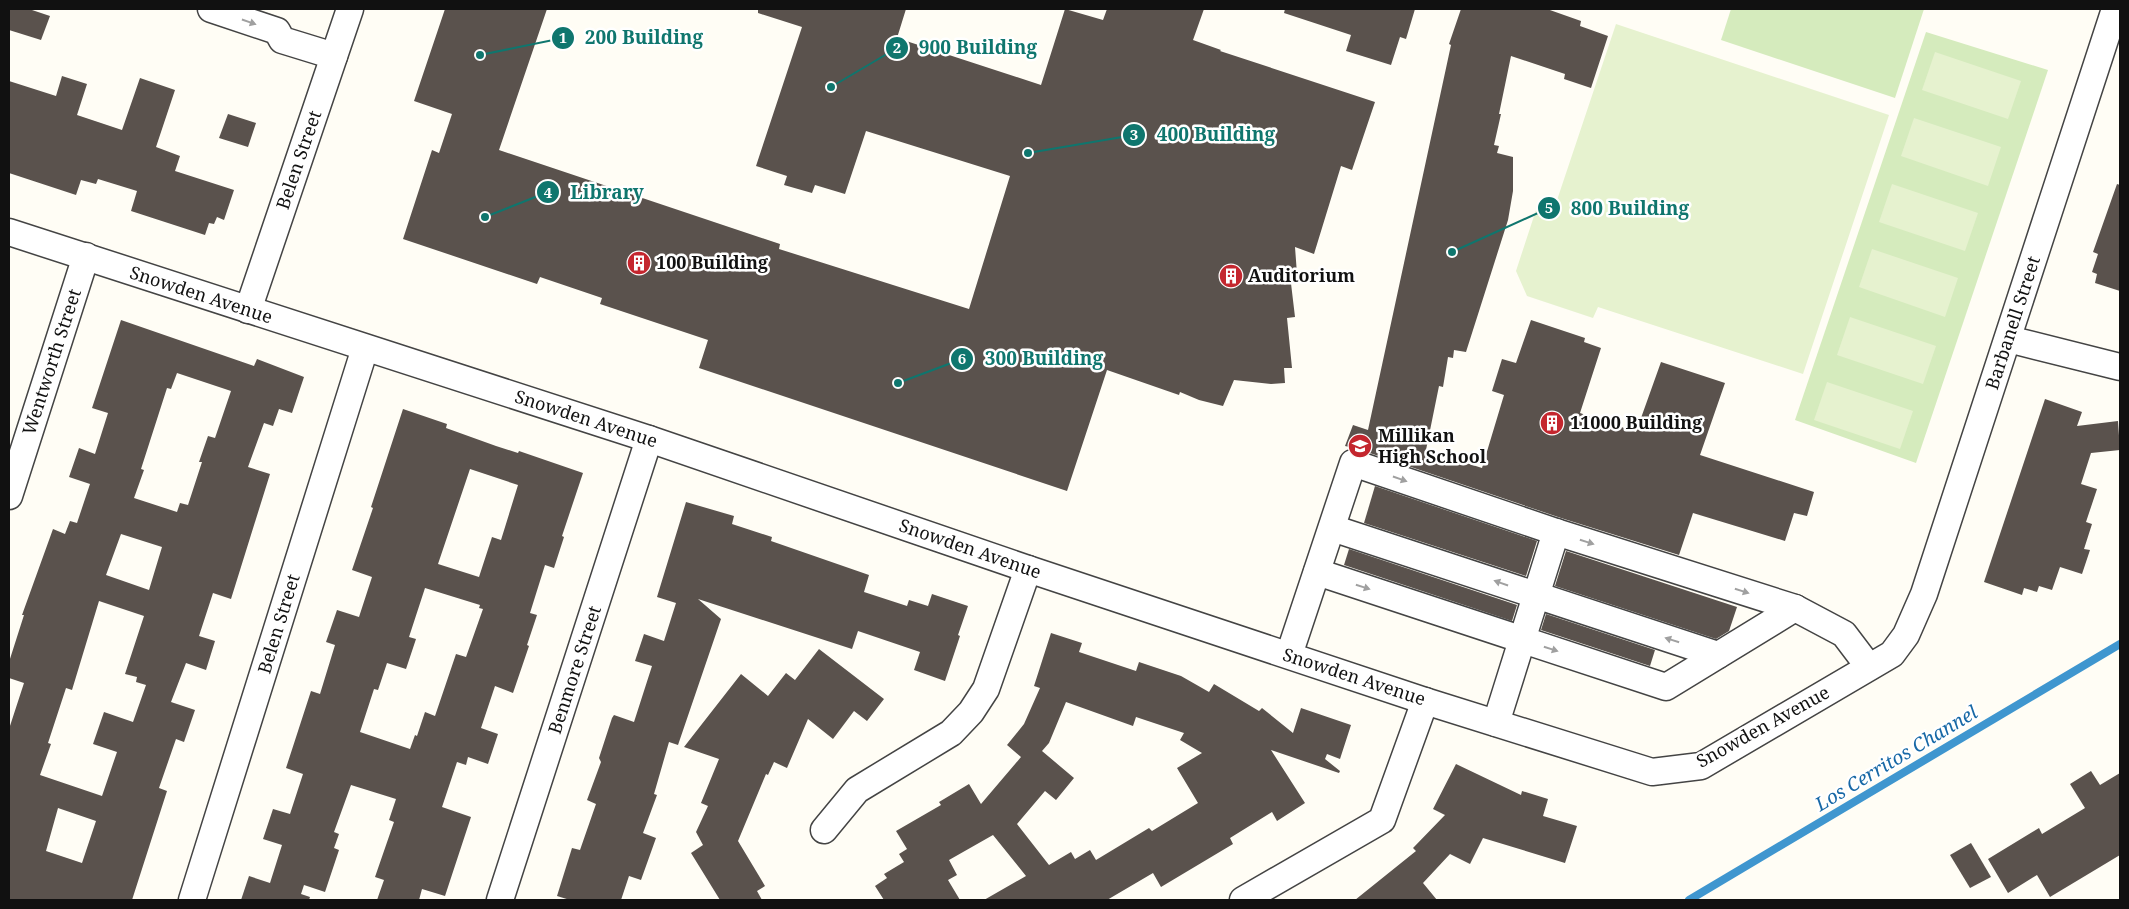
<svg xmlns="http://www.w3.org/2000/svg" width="2129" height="909" font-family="'Noto Serif',serif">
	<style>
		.green { fill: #d5ebbd }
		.pitch { fill: #e6f2cf }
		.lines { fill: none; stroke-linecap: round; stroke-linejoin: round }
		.stream { stroke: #3f96cf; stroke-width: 8 }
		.building { fill: #5a524d; fill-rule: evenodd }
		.minor-casing { stroke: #444; stroke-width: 29 }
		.minor { stroke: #fff; stroke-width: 26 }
		.oneway { fill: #a0a0a0 }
		.labels { text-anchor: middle; stroke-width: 5; stroke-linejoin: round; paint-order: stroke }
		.street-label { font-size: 18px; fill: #111; stroke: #fff }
		.poi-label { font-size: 18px; font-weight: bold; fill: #111; stroke: #fff; text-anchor: start }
		.water-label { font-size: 19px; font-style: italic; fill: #1768a6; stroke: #fff }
		.leader { fill: none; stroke: #0f766e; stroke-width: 2 }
		.callout-dot { fill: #0f766e; stroke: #fff; stroke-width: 2 }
		.mark-label { font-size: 15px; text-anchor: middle; font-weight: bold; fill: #fff }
		.callout-label { font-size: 19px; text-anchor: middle; font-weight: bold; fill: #0f766e; stroke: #fff; stroke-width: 5; stroke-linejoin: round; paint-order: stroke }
	</style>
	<rect width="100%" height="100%" fill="#fffdf5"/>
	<g class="green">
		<path d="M1731,9H1924L1895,98L1721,40Z"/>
		<path d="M1926,32L2048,70L1916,463L1795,420Z"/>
	</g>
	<g class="pitch">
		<path d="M1616,24L1889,115L1803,374L1598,307L1593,318L1527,296L1516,271L1536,210L1552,215Z"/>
		<path d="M1935,52L2021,81L2008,119L1922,90Z"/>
		<path d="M1914,118L2001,147L1988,186L1901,156Z"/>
		<path d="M1892,184L1978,213L1965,251L1879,222Z"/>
		<path d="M1872,249L1958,278L1945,317L1859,287Z"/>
		<path d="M1850,317L1936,346L1923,384L1837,355Z"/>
		<path d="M1827,382L1913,411L1900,449L1814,420Z"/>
	</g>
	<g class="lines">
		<path class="stream" d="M1689,900L2120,644"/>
	</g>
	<g class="building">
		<path d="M9,9H29L50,16L41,40L9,30Z"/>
		<path d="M445,9H547L499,150L780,244L779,249L969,309L1010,176L866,131L845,194L815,185L812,193L784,185L787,176L756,166L802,27L758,13V9H906L897,38L1041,85L1065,9L1103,20L1107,9H1204L1193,40L1221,50L1220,51L1375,102L1352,170L1341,166L1314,254L1295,247L1297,274L1290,275L1295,317L1287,318L1292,368H1284L1285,383L1271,384L1234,380L1223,406L1199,400L1180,392L1179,395L1107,370L1067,491L699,368L708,340L600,304L602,298L540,277L537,284L403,239L432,150L439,153L452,114L414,101Z"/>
		<path d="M1285,9H1415L1406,39L1400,37L1391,65L1346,51L1351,35L1284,13Z"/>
		<path d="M1461,9H1547L1581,21L1580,26L1608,36L1591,88L1564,79L1565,74L1511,56L1499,114H1501L1494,145L1499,146L1497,153L1513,157V191L1508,220L1466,352L1454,350L1453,358L1448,357L1443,387L1439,386L1426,450L1482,468L1504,395L1492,391L1502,359L1516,363L1531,320L1585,338L1584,342L1601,348L1580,413L1636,432L1661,362L1725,383L1700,455L1814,492L1807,516L1794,513L1785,541L1693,513L1679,555L1561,518L1358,449L1345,446L1353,425L1368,430L1451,45L1449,44Z"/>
		<path d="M62,76L87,84L77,115L122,130L140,78L175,90L156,147L180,156L175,171L234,190L224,220L217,217L214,224L209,223L205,235L131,211L137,191L98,179L96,184L81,180L76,195L9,173V81L56,96Z"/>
		<path d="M228,114L256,123L248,147L219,138Z"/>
		<path d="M2117,184L2120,185V291L2095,283L2097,274L2092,272L2098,254L2093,252Z"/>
		<path d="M121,320L254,366L257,359L304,377L292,413L279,409L273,426L264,423L248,467L270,474L231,599L213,593L199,636L215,641L206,670L186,663L171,702L195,710L184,742L176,739L159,788L167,791L132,900H9V729L24,683L9,678V662L24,615H22L53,529L65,534L70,521L77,523L90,484L69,477L79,448L95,454L108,413L92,408ZM177,373L231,391L215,438L208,436L199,462H202L188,505L180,503L177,512L134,498L144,470L141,469L167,388L171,389ZM121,534L162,547L149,590L106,575ZM99,601L144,616L125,674L137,677L136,682L146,685L133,722L104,712L93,744L117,752L102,796L40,775L51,744L48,743L66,688L72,690ZM58,808L96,821L82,863L46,851Z"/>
		<path d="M2045,399L2082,412L2077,426L2118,421L2120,450L2091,453L2081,484L2097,489L2086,522L2092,524L2084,549L2090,550L2082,574L2060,567L2052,590L2039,586L2037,592L2024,588L2022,595L1984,582Z"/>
		<path d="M403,409L447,424L446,428L496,446L518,453L519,451L583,473L562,536L564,537L554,568L545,565L530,613L537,615L527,645L529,646L513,693L495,686L481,728L498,734L488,764L468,757L466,765L457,762L442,807L471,817L445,896L422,889L419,900H377L384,880L375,877L394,822L389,820L396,799L351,785L334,832L339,834L334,848L339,850L325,892L304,885L301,894L310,897L309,900H241L249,876L270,883L282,845L263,839L273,809L290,814L303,774L286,768L311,691L320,694L335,645L326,642L337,610L359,617L372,577L352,570L373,508L371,507ZM470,469L518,485L501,540L492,537L479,577L438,564ZM425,588L480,605L479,608L483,609L466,657L456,654L435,716L425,712L417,736L415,735L410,749L360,732L374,689L378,690L387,663L406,669L416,639L409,637Z"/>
		<path d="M1375,486L1537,541L1526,576L1364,523Z"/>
		<path d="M686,502L734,516L732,524L772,537L771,541L869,575L864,592L907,606L909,600L928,606L932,594L968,606L958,635L960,636L945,681L914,670L920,652L858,631L852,649L698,599L721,619L678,745L669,742L654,794L657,795L643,833L656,838L641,880L629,876L621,900H570L557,896L572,848L580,850L596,804L587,800L601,762L599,758L612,718L614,715L634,722L652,666L635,661L644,634L664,641L676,603L657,597Z"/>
		<path d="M1349,549L1517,605L1512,621L1344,565Z"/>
		<path d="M1566,551L1737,607L1729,631L1716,639L1555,586Z"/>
		<path d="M1546,614L1655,650L1650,666L1541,630Z"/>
		<path d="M1051,633L1082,643L1079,652L1136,671L1139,662L1181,676L1209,692L1214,684L1259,711L1262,708L1293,733L1301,708L1351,725L1340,759L1327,754L1325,759L1340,771L1339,773L1271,750L1305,803L1277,821L1272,812L1230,838L1233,844L1161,887L1153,873L1107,900H984L1026,876L993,835L949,860L957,875L948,880L960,900H884L875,886L887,878L884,874L904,862L899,854L907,849L896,831L941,805L939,802L969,784L981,804L1021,757L1007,745L1024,724L1040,688L1034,686ZM1066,702L1133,726L1136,717L1184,733L1180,740L1202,753L1177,768L1198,803L1152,831L1149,828L1096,860L1090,850L1075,859L1071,852L1049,865L1017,824L1045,791L1056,800L1074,778L1042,751L1049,743Z"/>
		<path d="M819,649L884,699L867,721L854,711L833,739L808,719L787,768L774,762L768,775L766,774L738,841L765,886L757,891L762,900H720L691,853L703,845L696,832L708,806L701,803L719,759L684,747L741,674L768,696L786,673L795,680Z"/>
		<path d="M1456,764L1521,795L1522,791L1548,799L1543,816L1577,826L1565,863L1483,838L1470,864L1450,854L1423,883L1437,900H1355L1416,851L1413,848L1445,815L1433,809Z"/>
		<path d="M2091,771L2100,785L2120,773V855L2050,897L2037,875L2008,893L1988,859L2039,828L2042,834L2085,808L2070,784Z"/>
		<path d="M1971,843L1991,877L1970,888L1950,855Z"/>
	</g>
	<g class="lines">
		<g class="minor-casing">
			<g id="minor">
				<path d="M211,9L277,31L282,40L334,56"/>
				<path d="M9,232L649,439L1028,569L1425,701L1652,772L1701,766L1892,654L1906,635L1924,594L2115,9"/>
				<path d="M248,310L350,9"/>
				<path d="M2008,339L2120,367"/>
				<path d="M9,496L86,256"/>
				<path d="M1332,528L1718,655"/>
				<path d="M1317,572L1666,687L1795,608"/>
				<path d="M1289,655L1353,463L1556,532L1795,608L1844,634L1869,667"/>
				<path d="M1496,723L1556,532"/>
				<path d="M824,830L857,790L951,733L971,712L986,689L1028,569"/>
				<path d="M192,900L365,348"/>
				<path d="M500,900L649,439"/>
				<path d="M1243,900L1382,820L1425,701"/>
			</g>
		</g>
		<use href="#minor" class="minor"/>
	</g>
	<defs><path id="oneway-solid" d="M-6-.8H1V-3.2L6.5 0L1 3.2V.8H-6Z" transform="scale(1.25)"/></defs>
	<g class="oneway">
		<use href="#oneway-solid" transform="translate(249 22) rotate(19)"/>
		<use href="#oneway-solid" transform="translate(1400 479) rotate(19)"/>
		<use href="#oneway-solid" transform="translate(1587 542) rotate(18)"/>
		<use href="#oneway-solid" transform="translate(1501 583) rotate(-161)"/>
		<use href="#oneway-solid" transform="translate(1363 587) rotate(18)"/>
		<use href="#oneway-solid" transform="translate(1742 591) rotate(18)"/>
		<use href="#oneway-solid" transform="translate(1672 640) rotate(-162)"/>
		<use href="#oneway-solid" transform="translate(1551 649) rotate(18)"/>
	</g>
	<defs>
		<g id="building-disc" transform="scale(1.25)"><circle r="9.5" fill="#c4262e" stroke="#fff"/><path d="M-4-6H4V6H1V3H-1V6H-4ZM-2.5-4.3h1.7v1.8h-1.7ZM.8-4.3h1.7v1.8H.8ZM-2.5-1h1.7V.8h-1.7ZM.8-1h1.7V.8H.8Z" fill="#fff"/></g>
		<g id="school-disc" transform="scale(1.25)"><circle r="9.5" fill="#c4262e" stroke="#fff"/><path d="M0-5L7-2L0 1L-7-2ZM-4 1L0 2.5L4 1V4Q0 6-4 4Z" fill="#fff"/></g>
	</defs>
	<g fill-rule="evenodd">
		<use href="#building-disc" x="639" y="263"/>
		<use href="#building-disc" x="1231" y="276"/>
		<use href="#building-disc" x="1552" y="423"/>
		<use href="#school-disc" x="1360" y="446"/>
	</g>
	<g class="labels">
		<g class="street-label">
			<text transform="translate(299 160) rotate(-71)" y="6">Belen Street</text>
			<text transform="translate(201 295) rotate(18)" y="6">Snowden Avenue</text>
			<text transform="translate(2013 323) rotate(-72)" y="6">Barbanell Street</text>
			<text transform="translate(52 362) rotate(-72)" y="6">Wentworth Street</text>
			<text transform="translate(586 419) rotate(18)" y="6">Snowden Avenue</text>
			<text transform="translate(970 549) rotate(19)" y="6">Snowden Avenue</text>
			<text transform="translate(279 624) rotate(-73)" y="6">Belen Street</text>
			<text transform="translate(575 670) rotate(-72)" y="6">Benmore Street</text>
			<text transform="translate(1354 677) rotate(18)" y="6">Snowden Avenue</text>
			<text transform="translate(1763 727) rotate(-29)" y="6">Snowden Avenue</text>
		</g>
		<g class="poi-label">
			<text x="656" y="269">100 Building</text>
			<text x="1248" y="282">Auditorium</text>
			<text x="1570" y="429">11000 Building</text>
			<text x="1378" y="442">Millikan<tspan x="1378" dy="21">High School</tspan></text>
		</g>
		<g class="water-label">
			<text transform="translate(1896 758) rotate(-31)" y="7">Los Cerritos Channel</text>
		</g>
	</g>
	<path class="leader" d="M480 55L563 38M831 87L897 48M1028 153L1134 135M485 217L548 192M1452 252L1549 208M898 383L962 359"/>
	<g class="callout-dot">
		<circle cx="480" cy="55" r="5"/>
		<circle cx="831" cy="87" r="5"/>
		<circle cx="1028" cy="153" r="5"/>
		<circle cx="485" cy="217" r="5"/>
		<circle cx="1452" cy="252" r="5"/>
		<circle cx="898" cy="383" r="5"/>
		<circle cx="563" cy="38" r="12"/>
		<circle cx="897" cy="48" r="12"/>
		<circle cx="1134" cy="135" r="12"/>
		<circle cx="548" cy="192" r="12"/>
		<circle cx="1549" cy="208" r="12"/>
		<circle cx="962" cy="359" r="12"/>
	</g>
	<g class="mark-label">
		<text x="563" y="43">1</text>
		<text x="897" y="53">2</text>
		<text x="1134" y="140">3</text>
		<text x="548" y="198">4</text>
		<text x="1549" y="213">5</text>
		<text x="962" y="364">6</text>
	</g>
	<g class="callout-label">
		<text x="644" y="44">200 Building</text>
		<text x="978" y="54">900 Building</text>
		<text x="1216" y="141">400 Building</text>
		<text x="607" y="199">Library</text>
		<text x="1630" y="215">800 Building</text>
		<text x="1044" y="365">300 Building</text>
	</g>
	<rect width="2129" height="909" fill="none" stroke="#111111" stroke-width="20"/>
</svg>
